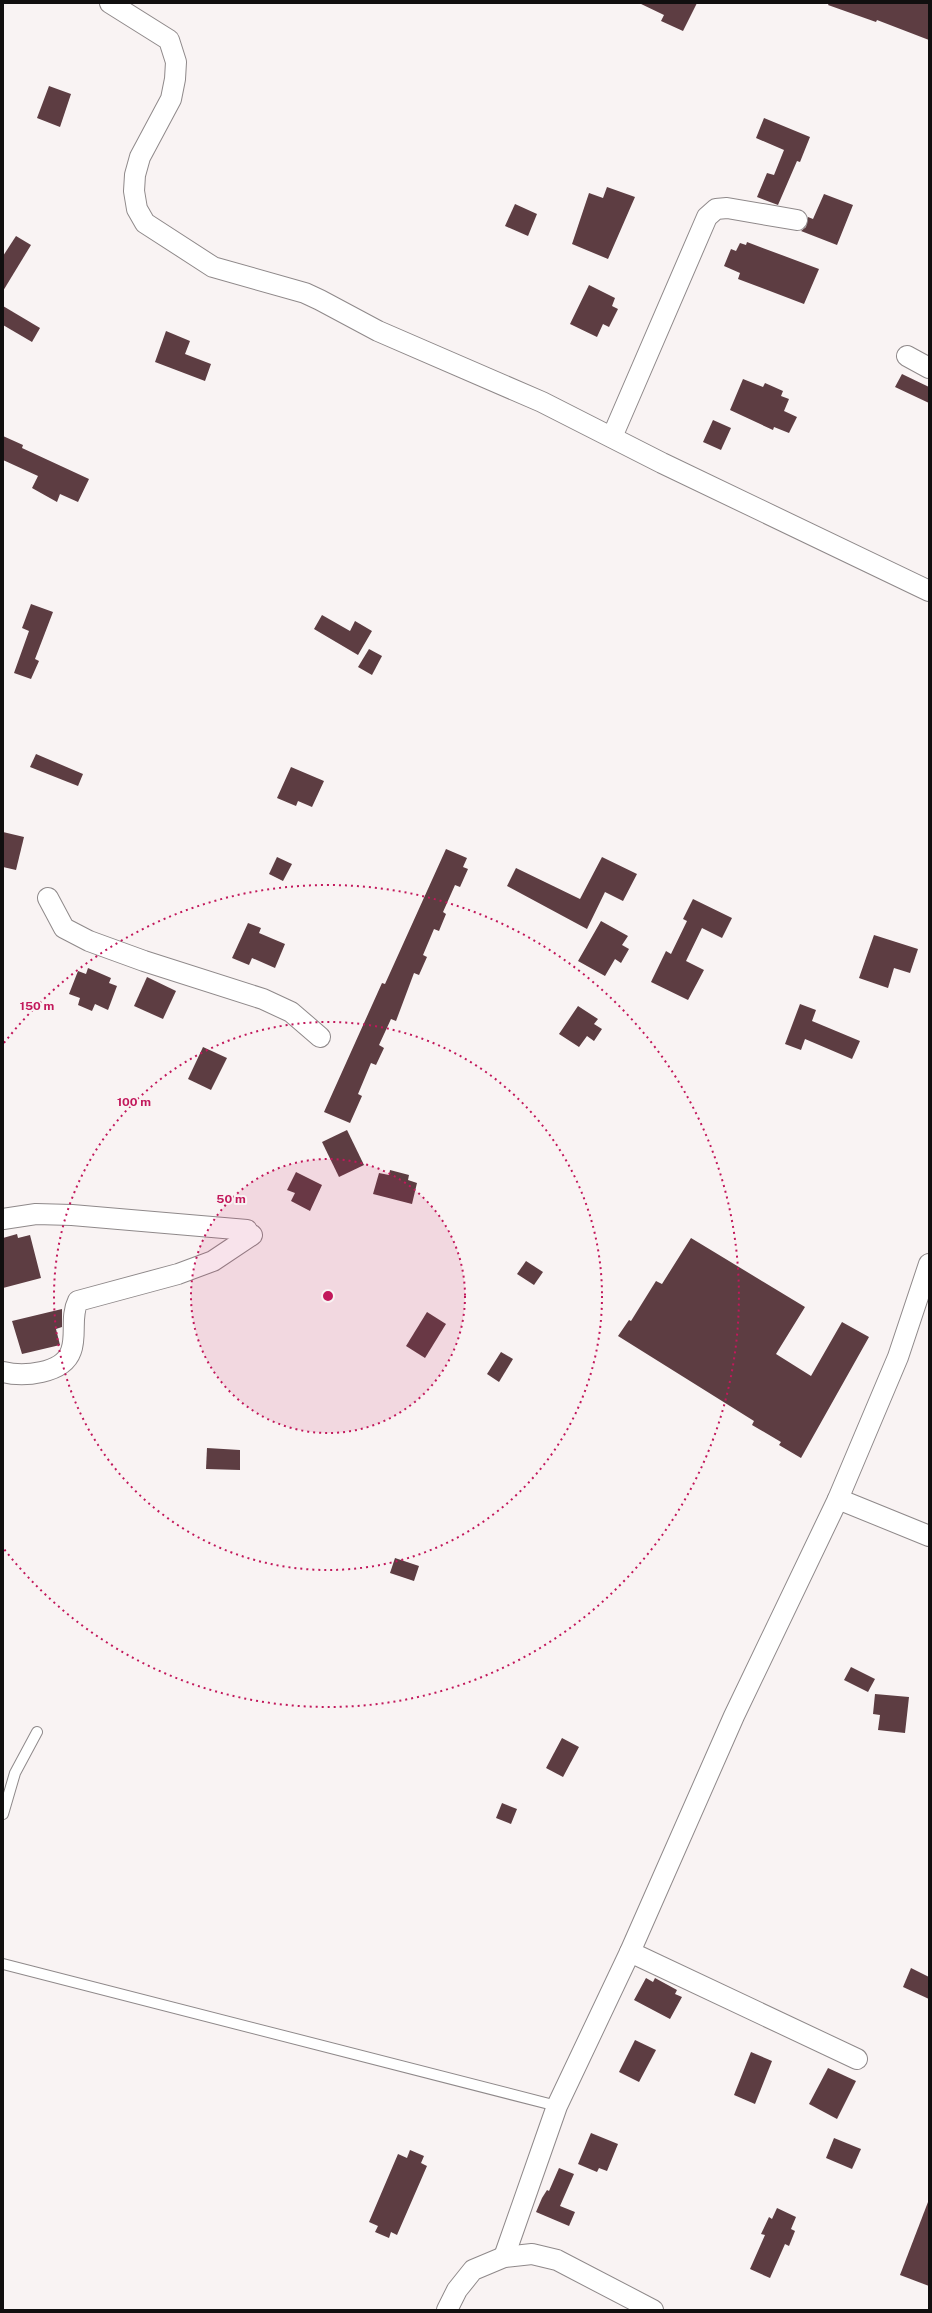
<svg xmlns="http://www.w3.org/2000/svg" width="932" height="2313" font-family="'Public Sans',sans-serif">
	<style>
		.building { fill: #5d3d42 }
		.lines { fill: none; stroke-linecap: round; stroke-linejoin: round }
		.service-casing { stroke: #8f898a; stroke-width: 12 }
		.minor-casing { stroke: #8f898a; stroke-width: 22 }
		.service { stroke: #fff; stroke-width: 10 }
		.minor { stroke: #fff; stroke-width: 20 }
		.ring { fill: none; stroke: #c2185b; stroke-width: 2; stroke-dasharray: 2 4 }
		.centre { fill: #c2185b; stroke: #f9f3f3; stroke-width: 2 }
		.ring-label { font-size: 12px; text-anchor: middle; font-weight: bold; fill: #c2185b; stroke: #f9f3f3; stroke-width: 4; stroke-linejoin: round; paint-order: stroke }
	</style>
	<rect width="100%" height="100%" fill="#f9f3f3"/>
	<g class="building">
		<path d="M639,3H697L683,31L661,21L664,15Z"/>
		<path d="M829,3H929V40L877,20L876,22L828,5Z"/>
		<path d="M49,86L71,94L60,127L37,118Z"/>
		<path d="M764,118L810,137L800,162L797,161L778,205L757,197L767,173L774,175L784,150L756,138Z"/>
		<path d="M607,187L635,197L608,259L572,244L589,193L603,198Z"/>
		<path d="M824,194L853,205L837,245L801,231L806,227L808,217L813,219Z"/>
		<path d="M515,204L537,214L528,236L505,226Z"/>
		<path d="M16,236L31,245L3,291V256Z"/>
		<path d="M747,242L819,269L804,304L738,279L740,273L724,266L731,249L736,251L740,243L746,245Z"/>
		<path d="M589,285L615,298L612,306L618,309L609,327L603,324L597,337L570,324Z"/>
		<path d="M3,306L40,328L32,342L3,325Z"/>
		<path d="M166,331L190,341L185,354L211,364L205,381L155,362Z"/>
		<path d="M902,374L929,387V403L895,387Z"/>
		<path d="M743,379L763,387L765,383L783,391L781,396L789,399L784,411L797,417L789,433L774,427L773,430L730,410Z"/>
		<path d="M713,420L731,428L721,450L703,442Z"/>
		<path d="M3,436L23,445L22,448L89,479L78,502L60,494L57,502L32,488L38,476L3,460Z"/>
		<path d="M31,604L53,612L35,659L39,661L31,679L14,673L29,631L22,628Z"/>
		<path d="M322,615L350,631L355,621L372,631L358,655L314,629Z"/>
		<path d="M369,649L382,656L372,675L358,667Z"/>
		<path d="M36,754L83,774L78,786L30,767Z"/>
		<path d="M291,767L324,781L312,807L298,801L296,806L277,798Z"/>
		<path d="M3,832L24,837L16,870L3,867Z"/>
		<path d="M446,849L467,858L463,867L468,869L460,887L455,885L443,912L446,914L439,931L434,929L423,955L427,957L419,975L414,973L396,1021L391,1019L379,1045L384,1048L376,1065L371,1063L358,1094L362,1096L350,1123L324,1112L382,983L385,984Z"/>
		<path d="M277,857L292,864L283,881L269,874Z"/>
		<path d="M602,857L637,874L623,901L605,892L587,929L507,886L516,868L580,899Z"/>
		<path d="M693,899L732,918L722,938L702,928L686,961L704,970L688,1000L651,982L666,951L671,954L687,921L683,919Z"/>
		<path d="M601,921L628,936L622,945L629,949L621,963L615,959L605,976L578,961Z"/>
		<path d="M248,923L261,928L259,933L285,944L275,968L252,958L249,965L232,958Z"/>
		<path d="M874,935L918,949L910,973L894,968L888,988L859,978Z"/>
		<path d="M88,968L111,978L109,983L117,986L108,1010L95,1004L92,1011L78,1005L80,998L69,994L78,971L86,974Z"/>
		<path d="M147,977L176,991L163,1019L134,1006Z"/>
		<path d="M800,1004L816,1010L812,1021L860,1041L852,1059L805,1039L801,1050L785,1044Z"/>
		<path d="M578,1006L598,1019L594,1024L602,1029L594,1041L587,1036L579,1047L559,1034Z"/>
		<path d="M203,1047L227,1058L211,1090L188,1079Z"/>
		<path d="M347,1130L364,1165L339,1177L322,1142Z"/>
		<path d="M390,1170L409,1175L408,1180L417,1183L412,1204L373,1194L379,1173L389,1175Z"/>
		<path d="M296,1172L322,1185L310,1211L291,1201L295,1193L287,1190Z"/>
		<path d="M17,1234L18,1238L30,1235L41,1278L3,1288V1238Z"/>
		<path d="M691,1238L805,1307L776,1354L811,1376L842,1322L869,1337L801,1458L779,1445L781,1442L752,1425L754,1421L618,1336L629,1320L631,1321L656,1281L662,1284Z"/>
		<path d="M526,1261L543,1272L534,1285L517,1274Z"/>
		<path d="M62,1309V1327L56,1329L60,1345L22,1354L12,1321Z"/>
		<path d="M427,1312L446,1324L425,1358L406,1346Z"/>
		<path d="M501,1352L513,1359L499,1382L487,1374Z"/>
		<path d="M207,1448L240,1450V1470L206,1469Z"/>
		<path d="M395,1558L419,1566L414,1581L390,1573Z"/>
		<path d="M851,1667L875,1679L868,1692L844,1680Z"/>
		<path d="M875,1694L909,1697L905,1733L878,1730L880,1715L873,1714Z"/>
		<path d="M562,1738L579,1747L563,1777L546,1768Z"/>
		<path d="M502,1803L517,1809L511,1824L496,1818Z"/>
		<path d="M911,1968L929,1977V1999L903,1987Z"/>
		<path d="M646,1978L653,1982L655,1978L677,1990L675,1994L682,1997L670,2019L634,2000Z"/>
		<path d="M635,2040L656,2050L639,2082L619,2072Z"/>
		<path d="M751,2052L772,2061L755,2104L734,2095Z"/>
		<path d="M828,2068L856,2081L837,2119L809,2104Z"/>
		<path d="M591,2133L618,2144L607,2171L599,2168L597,2172L578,2164Z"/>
		<path d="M834,2138L861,2149L852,2169L826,2158Z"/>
		<path d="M410,2150L424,2156L421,2163L427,2166L397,2235L391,2232L389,2238L375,2232L378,2226L369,2222L398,2154L407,2158Z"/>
		<path d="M559,2168L574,2174L560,2206L575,2212L569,2226L536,2212L542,2198L547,2190L549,2191Z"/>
		<path d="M928,2202L929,2203V2286L900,2275Z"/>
		<path d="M777,2208L796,2217L791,2229L795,2231L789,2246L785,2244L770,2278L750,2269L765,2235L761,2234L769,2217L772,2219Z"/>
	</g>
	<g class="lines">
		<g class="service-casing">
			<g id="service">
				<path d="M3,1814L15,1773L37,1732"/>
				<path d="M3,1964L557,2106"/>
			</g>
		</g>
		<g class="minor-casing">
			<g id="minor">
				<path d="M110,3L169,40L176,62L175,79L171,99L140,157L135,175L134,191L137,209L145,223L213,267L305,293L320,300L378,331L542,402L662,463L929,591"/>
				<path d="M907,356L929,368"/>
				<path d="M612,437L707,217L716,209L727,208L797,220"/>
				<path d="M48,898L64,928L89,941L144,961L263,999L291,1012L320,1037"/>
				<path d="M3,1219L36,1214L72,1215L247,1230"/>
				<path d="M3,1372C23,1377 63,1374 71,1351C77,1335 70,1317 78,1301L178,1274L213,1261L252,1235"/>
				<path d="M838,1499L929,1536"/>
				<path d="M630,1952L857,2059"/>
				<path d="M504,2257L557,2106L630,1952L734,1716L838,1499L898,1357L929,1264"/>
				<path d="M447,2310L457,2290L473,2270L504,2257L532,2254L557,2260L653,2310"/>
			</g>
		</g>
		<use href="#service" class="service"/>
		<use href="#minor" class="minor"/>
	</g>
	<circle cx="328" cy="1296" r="137" fill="#c2185b" fill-opacity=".12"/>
	<g class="ring">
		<circle cx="328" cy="1296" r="137"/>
		<circle cx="328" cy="1296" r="274"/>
		<path d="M4 1043A411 411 0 1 1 4 1549"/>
	</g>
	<circle cx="328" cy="1296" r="6" class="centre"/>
	<g class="ring-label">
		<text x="37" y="1010">150 m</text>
		<text x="134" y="1106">100 m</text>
		<text x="231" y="1203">50 m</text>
	</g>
	<rect width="932" height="2313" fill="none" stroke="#110f0f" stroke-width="8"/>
</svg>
